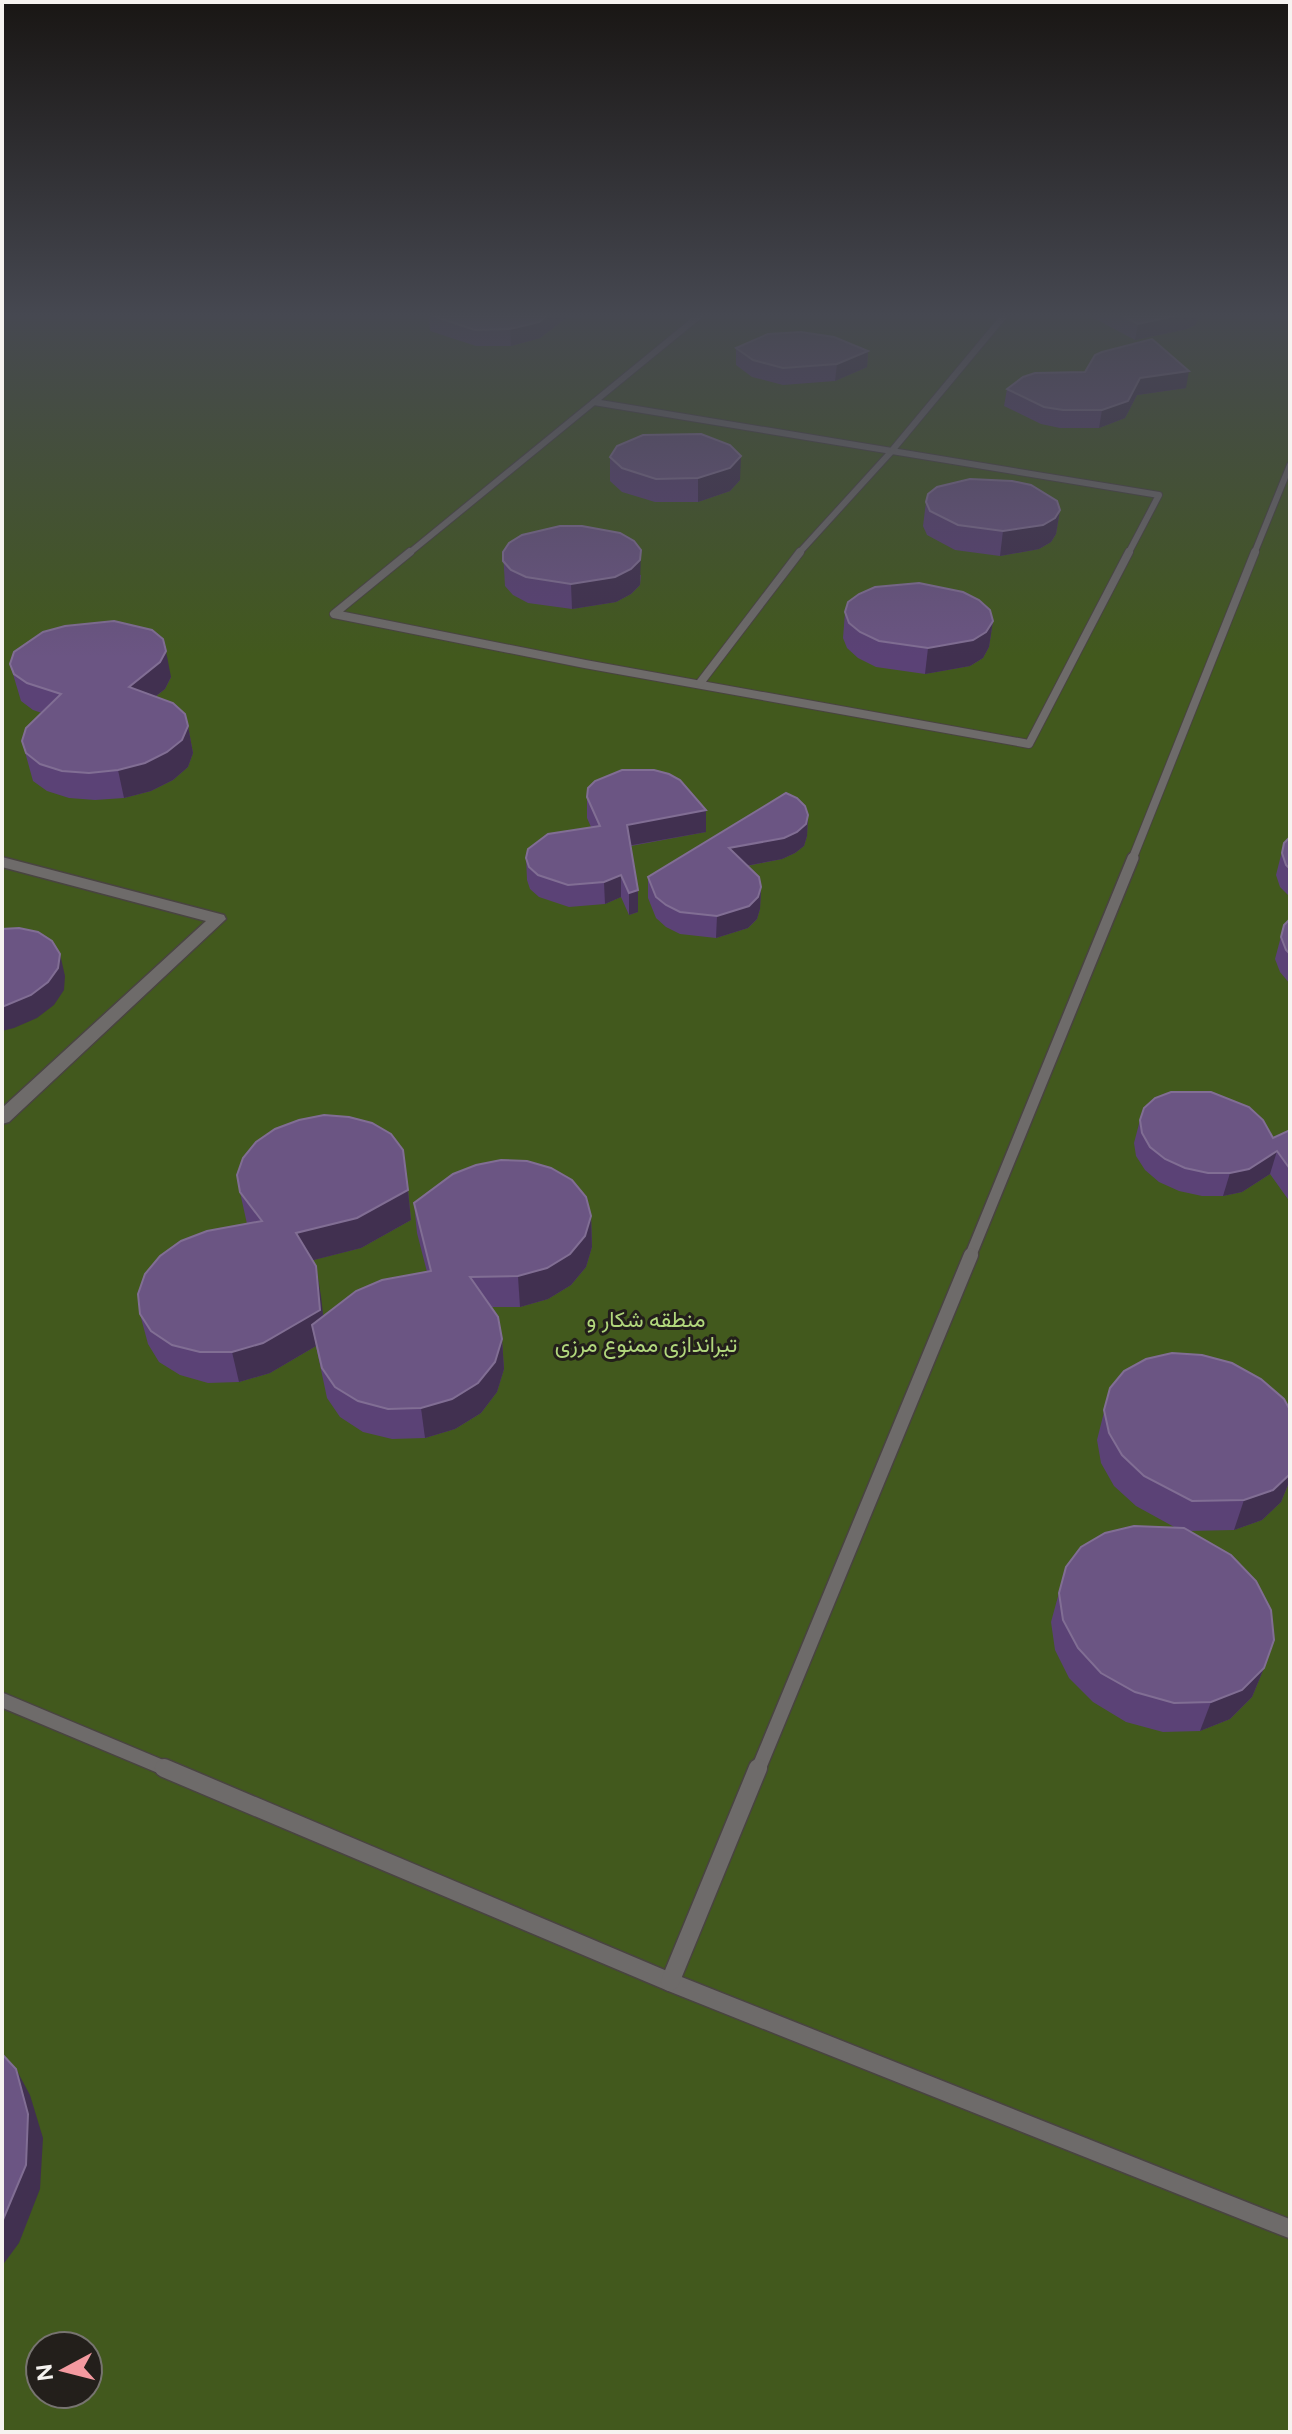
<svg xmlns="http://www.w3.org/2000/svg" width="1292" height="2434" font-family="Figtree,Vazirmatn,sans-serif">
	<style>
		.green { fill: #42591d; fill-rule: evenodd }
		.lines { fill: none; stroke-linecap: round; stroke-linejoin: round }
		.service-far4-casing { stroke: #494441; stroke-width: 8 }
		.service-far3-casing { stroke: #494441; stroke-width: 10 }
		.service-far2-casing { stroke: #494441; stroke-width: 14 }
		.service-far1-casing { stroke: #494441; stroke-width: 17 }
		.service-casing { stroke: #494441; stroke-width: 21 }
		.minor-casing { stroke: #494441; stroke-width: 3 }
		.service-far4 { stroke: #6e6b6a; stroke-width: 6 }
		.service-far3 { stroke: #6e6b6a; stroke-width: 8 }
		.service-far2 { stroke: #6e6b6a; stroke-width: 11 }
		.service-far1 { stroke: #6e6b6a; stroke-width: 14 }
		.service { stroke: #6e6b6a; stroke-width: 18 }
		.minor { fill: #6e6b6a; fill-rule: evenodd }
		.wall { fill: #5b4276 }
		.shaded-wall { fill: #413050 }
		.building { fill: #6b5583; stroke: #816e94; stroke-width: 2 }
		.labels { text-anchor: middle; stroke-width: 6; stroke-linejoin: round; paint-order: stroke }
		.park-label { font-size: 22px; fill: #b1d77c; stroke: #231f1b }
	</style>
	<rect width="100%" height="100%" fill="#2d2825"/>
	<path class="green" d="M2,316H1290V2432H2ZM40,2346H88V2394H40Z"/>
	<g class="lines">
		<g class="service-far4-casing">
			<g id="service-far4">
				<path d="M594,402L699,316"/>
				<path d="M408,554L594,402L1159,495L1128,554"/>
				<path d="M798,554L890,453L1004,316"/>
				<path d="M1254,554L1290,465"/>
			</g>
		</g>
		<g class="service-far3-casing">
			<g id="service-far3">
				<path d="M410,552L334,614L585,664L1029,744L1129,552"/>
				<path d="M700,683L800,552"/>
				<path d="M1132,860L1255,552"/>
			</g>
		</g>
		<g class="service-far2-casing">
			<path id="service-far2" d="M970,1257L1133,858"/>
		</g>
		<g class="service-far1-casing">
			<g id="service-far1">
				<path d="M2,1700L169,1770"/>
				<path d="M758,1770L971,1255"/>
			</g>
		</g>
		<g class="service-casing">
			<g id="service">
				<path d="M164,1768L670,1982L1290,2229"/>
				<path d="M670,1982L758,1768"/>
			</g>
		</g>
		<g class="minor-casing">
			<path id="minor" d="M2,857L224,915L226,919L9,1122L2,1124V1108L206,921L2,867Z"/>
		</g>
		<use href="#service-far4" class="service-far4"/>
		<use href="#service-far3" class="service-far3"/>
		<use href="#service-far2" class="service-far2"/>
		<use href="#service-far1" class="service-far1"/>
		<use href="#service" class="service"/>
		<use href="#minor" class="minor"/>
	</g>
	<g class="wall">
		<path d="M429,316H586L566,318L540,338L511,346H476L430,331Z"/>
		<path d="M1090,316H1200L1195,325L1187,329L1135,340Z"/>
		<path d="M736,348L868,351L867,367L835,381L783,385L752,377L736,365Z"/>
		<path d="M1186,388L1137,395L1125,418L1099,428H1060L1041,424L1004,406L1007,389Z"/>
		<path d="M610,457L740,480L730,491L698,502H655L622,492L610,481Z"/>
		<path d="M926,502L1060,510L1056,534L1051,542L1039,549L1000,556L955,550L927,535L923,526Z"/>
		<path d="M503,552L641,575L640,585L631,594L616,602L572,609L528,603L513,595L505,586Z"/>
		<path d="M845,612L993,621L989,647L983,658L970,666L925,674L876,667L858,658L847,648L843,638Z"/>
		<path d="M10,664L171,677L165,689L155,697L188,726L193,753L188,767L173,780L151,791L124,798L95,800L69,798L47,791L33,781L22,741L42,713L33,710L21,701Z"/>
		<path d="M587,797L706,832L631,846L638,912L629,915L621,897L605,904L569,907L539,897L530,889L527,880L526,858L591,827L587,818Z"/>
		<path d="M808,815L807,836L804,846L795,853L782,859L747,866L761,887L760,909L757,919L748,928L716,938L680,934L666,927L656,918L648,898V877Z"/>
		<path d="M1290,837V897L1280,887L1276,875L1284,843Z"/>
		<path d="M1290,919V984L1280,972L1275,959L1284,925Z"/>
		<path d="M1140,1120L1273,1138L1290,1130V1202L1270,1174L1242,1192L1223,1196H1202L1179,1191L1159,1182L1145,1170L1136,1156L1134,1143Z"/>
		<path d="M408,1190L411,1220L361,1248L313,1260L316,1266L323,1317L427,1272L417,1233L414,1203L591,1216L592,1247L586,1267L571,1285L548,1299L520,1307H491L502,1339L504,1369L497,1392L481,1413L455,1429L425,1438L392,1439L363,1432L340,1417L327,1398L316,1346L270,1373L239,1382L208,1383L180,1375L159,1362L148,1344L140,1314L247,1224L240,1192Z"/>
		<path d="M1110,1388L1290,1410V1480L1281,1502L1262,1520L1234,1530L1189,1531L1264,1668L1252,1697L1230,1719L1200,1731L1163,1732L1126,1722L1093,1702L1069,1678L1055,1650L1051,1622L1066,1567L1176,1528L1136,1506L1114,1486L1101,1463L1097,1440Z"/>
	</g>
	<g class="shaded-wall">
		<path d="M546,316H566V318L540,338L511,346L510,329Z"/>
		<path d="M1174,316H1200L1195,325L1187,329L1135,340L1138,324Z"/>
		<path d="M868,351L867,367L835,381L837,364Z"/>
		<path d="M1189,371L1186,388L1137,395L1125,418L1099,428L1102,410L1140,378Z"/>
		<path d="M741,456L740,480L730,491L698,502V478Z"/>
		<path d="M1060,510L1056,534L1051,542L1039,549L1000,556L1003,531Z"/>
		<path d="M641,550L640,585L631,594L616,602L572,609L571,584Z"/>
		<path d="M993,621L989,647L983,658L970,666L925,674L928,648Z"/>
		<path d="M166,651L171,677L165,689L134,713L129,687Z"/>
		<path d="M188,726L193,753L188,767L173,780L151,791L124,798L118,770Z"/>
		<path d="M706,810V832L627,846V825Z"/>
		<path d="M808,815L807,836L804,846L795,853L782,859L729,869V848Z"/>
		<path d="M621,875V897L605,904L604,882Z"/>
		<path d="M761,887L760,909L757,919L748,928L716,938L717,916Z"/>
		<path d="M638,890V912L629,915V893Z"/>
		<path d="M60,954L65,976L64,990L54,1005L37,1018L14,1028L2,1031V1007Z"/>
		<path d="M1277,1151L1270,1174L1242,1192L1223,1196L1230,1173Z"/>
		<path d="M408,1190L411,1220L361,1248L302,1263L296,1233Z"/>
		<path d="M591,1216L592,1247L586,1267L571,1285L548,1299L520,1307L518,1276Z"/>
		<path d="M316,1266L321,1296L326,1341L312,1325L316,1346L270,1373L239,1382L232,1352Z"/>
		<path d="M502,1339L504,1369L497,1392L481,1413L455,1429L425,1438L421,1408Z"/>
		<path d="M1290,1474V1480L1281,1502L1262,1520L1234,1530L1244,1500Z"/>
		<path d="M1264,1668L1252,1697L1230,1719L1200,1731L1211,1702Z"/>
		<path d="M16,2069L30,2095L43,2138L40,2189L19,2243L2,2266V2222Z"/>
	</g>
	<g class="building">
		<path d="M433,316H546L539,322L510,329L475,330Z"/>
		<path d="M1123,316H1174L1138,324Z"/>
		<path d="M801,332L834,337L868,351L837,364L783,368L753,360L736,348L768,334Z"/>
		<path d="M1152,339L1189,371L1140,378L1128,401L1102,410H1063L1044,407L1007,389L1023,377L1035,373L1085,372L1095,355L1102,352Z"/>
		<path d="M701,434L730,445L741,456L730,468L698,478L656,479L622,468L610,457L617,446L643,435Z"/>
		<path d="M970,479L1012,481L1031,485L1057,501L1060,510L1055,518L1043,525L1003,531L958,525L930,511L926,502L928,494L937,487Z"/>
		<path d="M560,526H582L620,533L634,541L641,550L640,560L631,569L615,577L571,584L526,577L511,570L503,561V552L509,543L522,535Z"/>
		<path d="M919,583L963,592L979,600L990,610L993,621L986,632L973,640L928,648L879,641L860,632L849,623L845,612L848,602L859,594L875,587Z"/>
		<path d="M114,621L152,630L163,639L166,651L160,662L129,687L173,703L185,714L188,726L182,740L167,752L145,763L118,770L89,773L62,771L40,764L26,753L22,741L26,728L61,694L27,683L14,674L10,664L14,652L43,632L65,626Z"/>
		<path d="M622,770H654L669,774L680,780L706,810L627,825L638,890L629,893L621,875L604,882L568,885L538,875L529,867L526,858L528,849L548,834L600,826L587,797L588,788L595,781Z"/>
		<path d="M786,793L797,798L805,806L808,815L806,824L797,832L784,838L729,848L759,877L761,887L758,897L749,906L717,916L680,912L666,905L656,897L648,877Z"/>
		<path d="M1290,837V869L1286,865L1282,853L1284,843Z"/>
		<path d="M1290,919V954L1286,950L1281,937L1284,925Z"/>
		<path d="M19,928L38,932L52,941L60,954L58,968L48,982L31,995L2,1007V929Z"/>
		<path d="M1171,1092H1211L1249,1107L1263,1120L1273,1138L1290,1130V1169L1277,1151L1249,1169L1230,1173H1208L1185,1168L1165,1159L1150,1147L1142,1133L1140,1120L1144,1108L1155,1098Z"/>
		<path d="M324,1115L349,1117L372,1123L391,1134L403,1150L408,1190L357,1218L296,1233L316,1266L320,1310L263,1343L232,1352H200L172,1345L151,1331L140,1314L138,1294L145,1274L160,1256L181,1241L207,1231L262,1221L240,1192L237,1175L243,1158L256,1142L275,1129L299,1120Z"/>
		<path d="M501,1160L527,1161L551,1168L572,1180L586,1197L591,1216L585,1236L570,1254L547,1268L518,1276L470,1277L498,1317L502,1339L495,1362L478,1383L452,1399L421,1408L388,1409L358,1401L335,1387L322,1368L312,1325L356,1291L382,1280L431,1271L414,1203L453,1174L476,1165Z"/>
		<path d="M1172,1353L1202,1355L1232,1363L1261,1379L1284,1399L1290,1410V1474L1273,1490L1244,1500L1192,1501L1144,1476L1122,1455L1109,1433L1104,1410L1110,1388L1124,1371L1146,1359Z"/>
		<path d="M1134,1526L1184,1528L1231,1555L1256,1581L1271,1610L1274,1640L1264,1668L1242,1690L1211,1702L1174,1703L1135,1692L1101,1673L1078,1648L1063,1620L1059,1593L1066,1567L1081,1547L1105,1533Z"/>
		<path d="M2,2054L16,2069L28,2114L26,2165L2,2222Z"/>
	</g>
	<linearGradient id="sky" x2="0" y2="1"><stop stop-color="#191614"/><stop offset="0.48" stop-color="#464851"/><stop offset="1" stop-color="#464851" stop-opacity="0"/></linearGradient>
	<rect width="1292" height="657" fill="url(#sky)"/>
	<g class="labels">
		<g class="park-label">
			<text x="646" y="1327">منطقه شکار و<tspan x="646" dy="25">تیراندازی ممنوع مرزی</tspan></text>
		</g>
	</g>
	<rect width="1292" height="2434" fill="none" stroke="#f6f3f0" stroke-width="8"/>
	<g transform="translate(64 2370) rotate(263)"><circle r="38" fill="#231f1b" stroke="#777470" stroke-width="2"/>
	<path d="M0-6L14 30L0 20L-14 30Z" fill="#f49aa0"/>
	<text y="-12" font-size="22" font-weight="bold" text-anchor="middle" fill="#f6f3f0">N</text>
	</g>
</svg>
